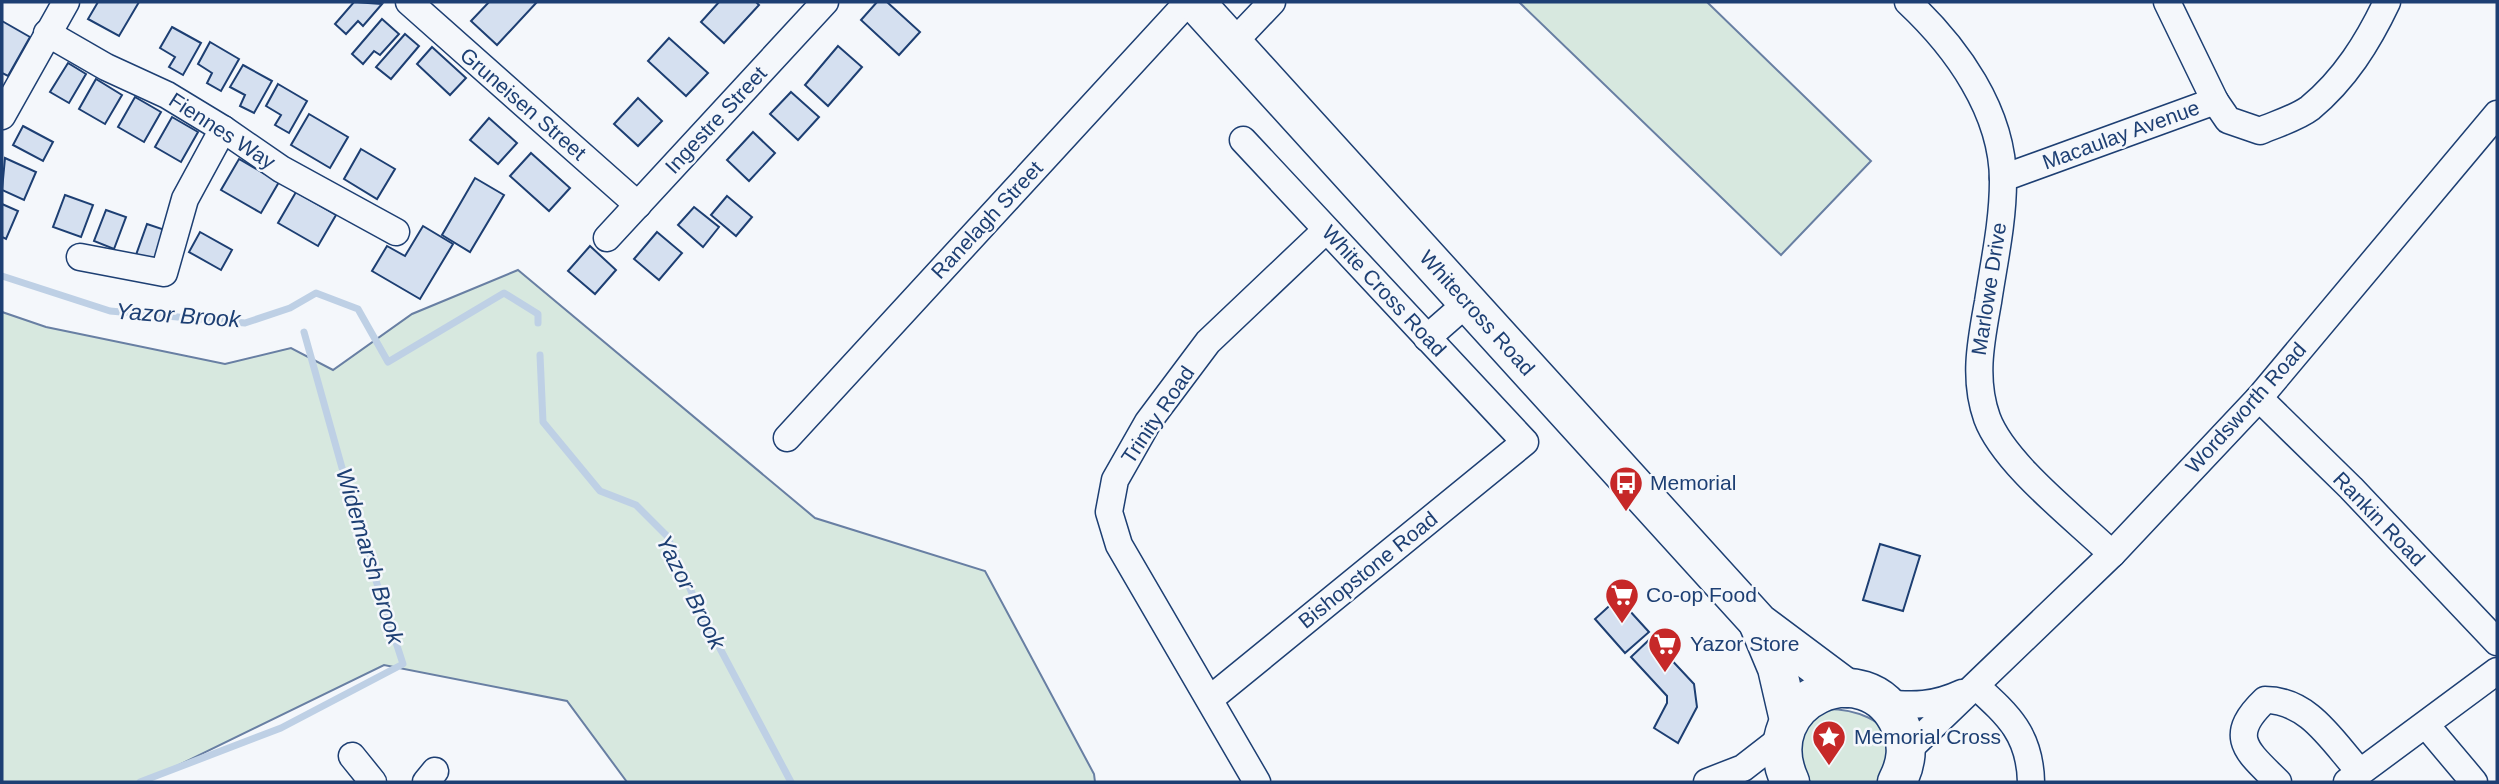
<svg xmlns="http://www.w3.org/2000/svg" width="2499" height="784" font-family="Arial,sans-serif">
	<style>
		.green { fill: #d7e8df; stroke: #687fa3; stroke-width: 2 }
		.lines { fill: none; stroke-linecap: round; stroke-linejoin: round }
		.stream { stroke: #bed0e5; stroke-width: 7 }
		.building { fill: #d5e0f0; stroke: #1d3f73; stroke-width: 2 }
		.minor-casing { stroke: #1d3f73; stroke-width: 29 }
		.highway-casing { stroke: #1d3f73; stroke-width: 41 }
		.minor { stroke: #f4f7fb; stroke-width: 26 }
		.highway { stroke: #f4f7fb; stroke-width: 38 }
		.labels { text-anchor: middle; stroke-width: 5; stroke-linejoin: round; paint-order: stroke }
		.street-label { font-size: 21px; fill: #1d3f73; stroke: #f4f7fb }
		.poi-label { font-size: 21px; fill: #1d3f73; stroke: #f4f7fb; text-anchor: start }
		.water-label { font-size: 23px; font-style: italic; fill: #1d3f73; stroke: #f4f7fb }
	</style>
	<rect width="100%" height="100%" fill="#f4f7fb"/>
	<g class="green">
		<path d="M1519,2H1707L1871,161L1781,255Z"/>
		<path d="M518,270L815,518L985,571L1094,774L1095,782H627L567,701L384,665L144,782H2V312L46,327L225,364L291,348L333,370L412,314Z"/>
		<path d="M1827,709C1850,709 1892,718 1892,750C1892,760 1884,773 1880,782H1811L1804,777L1799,728Z"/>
	</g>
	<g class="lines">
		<g class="stream">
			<path d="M2,276L110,311L245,323L290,308L316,293L358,309L388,362L504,293L538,314V323"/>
			<path d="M540,355L543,422L600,491L636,505L667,536L699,609L791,782"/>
			<path d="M140,782L281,728L403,664L358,525L304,332"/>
		</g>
	</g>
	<g class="building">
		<path d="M98,2H139L119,36L88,19Z"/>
		<path d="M354,2L382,4L363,26L358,21L346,34L335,24Z"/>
		<path d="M489,2H537L497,45L471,21Z"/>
		<path d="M719,2H756L759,5L724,43L701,22Z"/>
		<path d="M877,2H887L920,32L899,55L861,20Z"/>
		<path d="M382,19L399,34L380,55L374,51L363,64L352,54Z"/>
		<path d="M2,21L30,37L8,76L2,73Z"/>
		<path d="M172,27L201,43L183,75L169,67L175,57L160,48Z"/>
		<path d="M405,34L419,46L391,79L376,67Z"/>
		<path d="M669,38L708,73L686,96L648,61Z"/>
		<path d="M210,42L239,59L221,91L207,83L212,73L198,64Z"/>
		<path d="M838,46L862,67L828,106L805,85Z"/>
		<path d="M432,47L466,78L450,95L417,64Z"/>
		<path d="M68,63L86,74L69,103L50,92Z"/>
		<path d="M243,65L272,81L254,113L240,106L245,95L230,87Z"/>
		<path d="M96,79L122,95L105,124L79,109Z"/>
		<path d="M278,84L307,101L289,133L275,125L281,115L266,106Z"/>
		<path d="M791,92L819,117L798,140L770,114Z"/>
		<path d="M135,97L161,112L144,142L118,127Z"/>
		<path d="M638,98L662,121L638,146L614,124Z"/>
		<path d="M309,114L348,137L330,168L291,145Z"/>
		<path d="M172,117L198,132L181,162L155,147Z"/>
		<path d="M489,118L517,143L498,164L470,140Z"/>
		<path d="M23,126L53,142L43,161L13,145Z"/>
		<path d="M753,132L775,153L749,181L727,160Z"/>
		<path d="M361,149L395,169L377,199L344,179Z"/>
		<path d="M531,153L570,188L549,211L510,176Z"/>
		<path d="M5,158L36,172L24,200L2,190Z"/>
		<path d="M239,159L279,182L261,213L221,190Z"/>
		<path d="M475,178L504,195L470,252L442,235Z"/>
		<path d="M296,192L336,215L318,246L278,223Z"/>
		<path d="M65,195L93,205L81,237L53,227Z"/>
		<path d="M727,196L752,217L736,236L711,215Z"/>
		<path d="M2,204L18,211L6,239L2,237Z"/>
		<path d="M694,207L719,227L703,247L678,225Z"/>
		<path d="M106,210L126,217L114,249L94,241Z"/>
		<path d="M147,224L168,231L156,263L136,255Z"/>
		<path d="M423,226L453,244L420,299L372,271L387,246L405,256Z"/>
		<path d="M200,232L232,250L221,270L189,252Z"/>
		<path d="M657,232L682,253L659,280L634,259Z"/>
		<path d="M590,246L616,270L595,294L568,271Z"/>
		<path d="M1880,544L1920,556L1903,611L1863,600Z"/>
		<path d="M1618,598L1649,632L1625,653L1595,619Z"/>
		<path d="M1651,638L1694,684L1697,707L1678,743L1654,728L1667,703V696L1631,657Z"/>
	</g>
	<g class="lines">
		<g class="minor-casing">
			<g id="minor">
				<path d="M409,2L638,205"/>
				<path d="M1908,2C1956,47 2003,111 2003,181C2003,222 1994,262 1988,302C1981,341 1973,379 1987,418C2004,464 2076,519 2112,554"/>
				<path d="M47,33L106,67L167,95L223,129L281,169L396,232"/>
				<path d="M1233,43L1272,2"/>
				<path d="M2215,101L2228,120L2260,131C2276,124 2297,118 2310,108C2345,79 2368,42 2387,2"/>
				<path d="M2,116L66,2"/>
				<path d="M2003,178L2215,101L2167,2"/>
				<path d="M607,238L825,2"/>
				<path d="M80,257L164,273L185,199L223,129"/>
				<path d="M1427,338L1467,303"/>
				<path d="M2259,398L2351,488L2497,642"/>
				<path d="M787,438L1188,2"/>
				<path d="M1976,686C2009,716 2030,735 2031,782"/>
				<path d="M1210,699L1525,442L1243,140"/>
				<path d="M1883,703C1914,706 1934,706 1962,693"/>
				<path d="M2426,725L2474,782"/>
				<path d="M1906,752L2112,554L2259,398L2497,114"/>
				<path d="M352,756L373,782"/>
				<path d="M426,782L435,771"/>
				<path d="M1257,782L1119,545L1109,512L1115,480L1148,422L1208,342L1326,230"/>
				<path d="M1707,782L1743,768L1783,737"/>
				<path d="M2278,782C2247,751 2226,737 2265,700C2309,700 2332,741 2360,772"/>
				<path d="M2347,782L2497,671"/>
			</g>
		</g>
		<g class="highway-casing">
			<g id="highway">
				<path d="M1195,2L1759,623L1846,688"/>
				<path d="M1759,625L1777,668L1789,720"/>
				<path d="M1790,782C1752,699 1867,650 1900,725C1909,745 1907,763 1897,782"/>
			</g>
		</g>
		<use href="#minor" class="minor"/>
		<use href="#highway" class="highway"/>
	</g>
	<defs>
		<g id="bus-pin" transform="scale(1.75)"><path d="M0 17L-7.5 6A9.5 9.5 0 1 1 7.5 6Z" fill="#c62828" stroke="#f4f7fb"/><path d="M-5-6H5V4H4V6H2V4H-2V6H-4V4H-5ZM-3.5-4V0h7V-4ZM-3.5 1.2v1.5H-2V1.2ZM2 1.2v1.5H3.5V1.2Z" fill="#fff"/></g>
		<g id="supermarket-pin" transform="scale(1.75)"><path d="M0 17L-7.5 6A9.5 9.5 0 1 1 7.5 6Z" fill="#c62828" stroke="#f4f7fb"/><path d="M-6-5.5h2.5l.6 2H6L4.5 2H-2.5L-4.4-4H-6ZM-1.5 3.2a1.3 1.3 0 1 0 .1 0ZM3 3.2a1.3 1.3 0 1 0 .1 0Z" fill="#fff"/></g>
		<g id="sight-pin" transform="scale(1.75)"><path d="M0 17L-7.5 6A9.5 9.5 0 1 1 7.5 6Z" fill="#c62828" stroke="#f4f7fb"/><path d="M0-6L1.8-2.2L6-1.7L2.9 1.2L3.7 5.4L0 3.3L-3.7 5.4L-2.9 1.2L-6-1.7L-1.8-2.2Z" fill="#fff"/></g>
	</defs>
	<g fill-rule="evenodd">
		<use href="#bus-pin" x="1626" y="483"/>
		<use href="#supermarket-pin" x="1622" y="595"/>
		<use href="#supermarket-pin" x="1665" y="644"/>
		<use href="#sight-pin" x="1829" y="737"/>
	</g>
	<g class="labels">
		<g class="street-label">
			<text transform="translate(523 104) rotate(41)" y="7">Gruneisen Street</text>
			<text transform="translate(716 120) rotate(-47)" y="7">Ingestre Street</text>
			<text transform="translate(222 131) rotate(33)" y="7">Fiennes Way</text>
			<text transform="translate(2121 135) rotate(-20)" y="7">Macaulay Avenue</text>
			<text transform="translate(987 220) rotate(-47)" y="7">Ranelagh Street</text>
			<text transform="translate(1989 289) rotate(-81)" y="7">Marlowe Drive</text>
			<text transform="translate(1384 291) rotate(47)" y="7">White Cross Road</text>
			<text transform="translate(1477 313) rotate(48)" y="7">Whitecross Road</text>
			<text transform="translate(2246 408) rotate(-48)" y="7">Wordsworth Road</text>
			<text transform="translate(1158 415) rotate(-56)" y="7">Trinity Road</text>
			<text transform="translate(2379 519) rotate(46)" y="7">Rankin Road</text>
			<text transform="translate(1368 570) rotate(-39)" y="7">Bishopstone Road</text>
		</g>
		<g class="poi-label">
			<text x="1650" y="490">Memorial</text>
			<text x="1646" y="602">Co-op Food</text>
			<text x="1690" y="651">Yazor Store</text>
			<text x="1854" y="744">Memorial Cross</text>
		</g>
		<g class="water-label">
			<text transform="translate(178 315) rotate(4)" y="8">Yazor Brook</text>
			<text transform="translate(370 556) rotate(73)" y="8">Widemarsh Brook</text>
			<text transform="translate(691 592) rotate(63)" y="8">Yazor Brook</text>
		</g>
	</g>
	<rect width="2499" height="784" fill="none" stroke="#1d3f73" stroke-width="7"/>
</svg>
